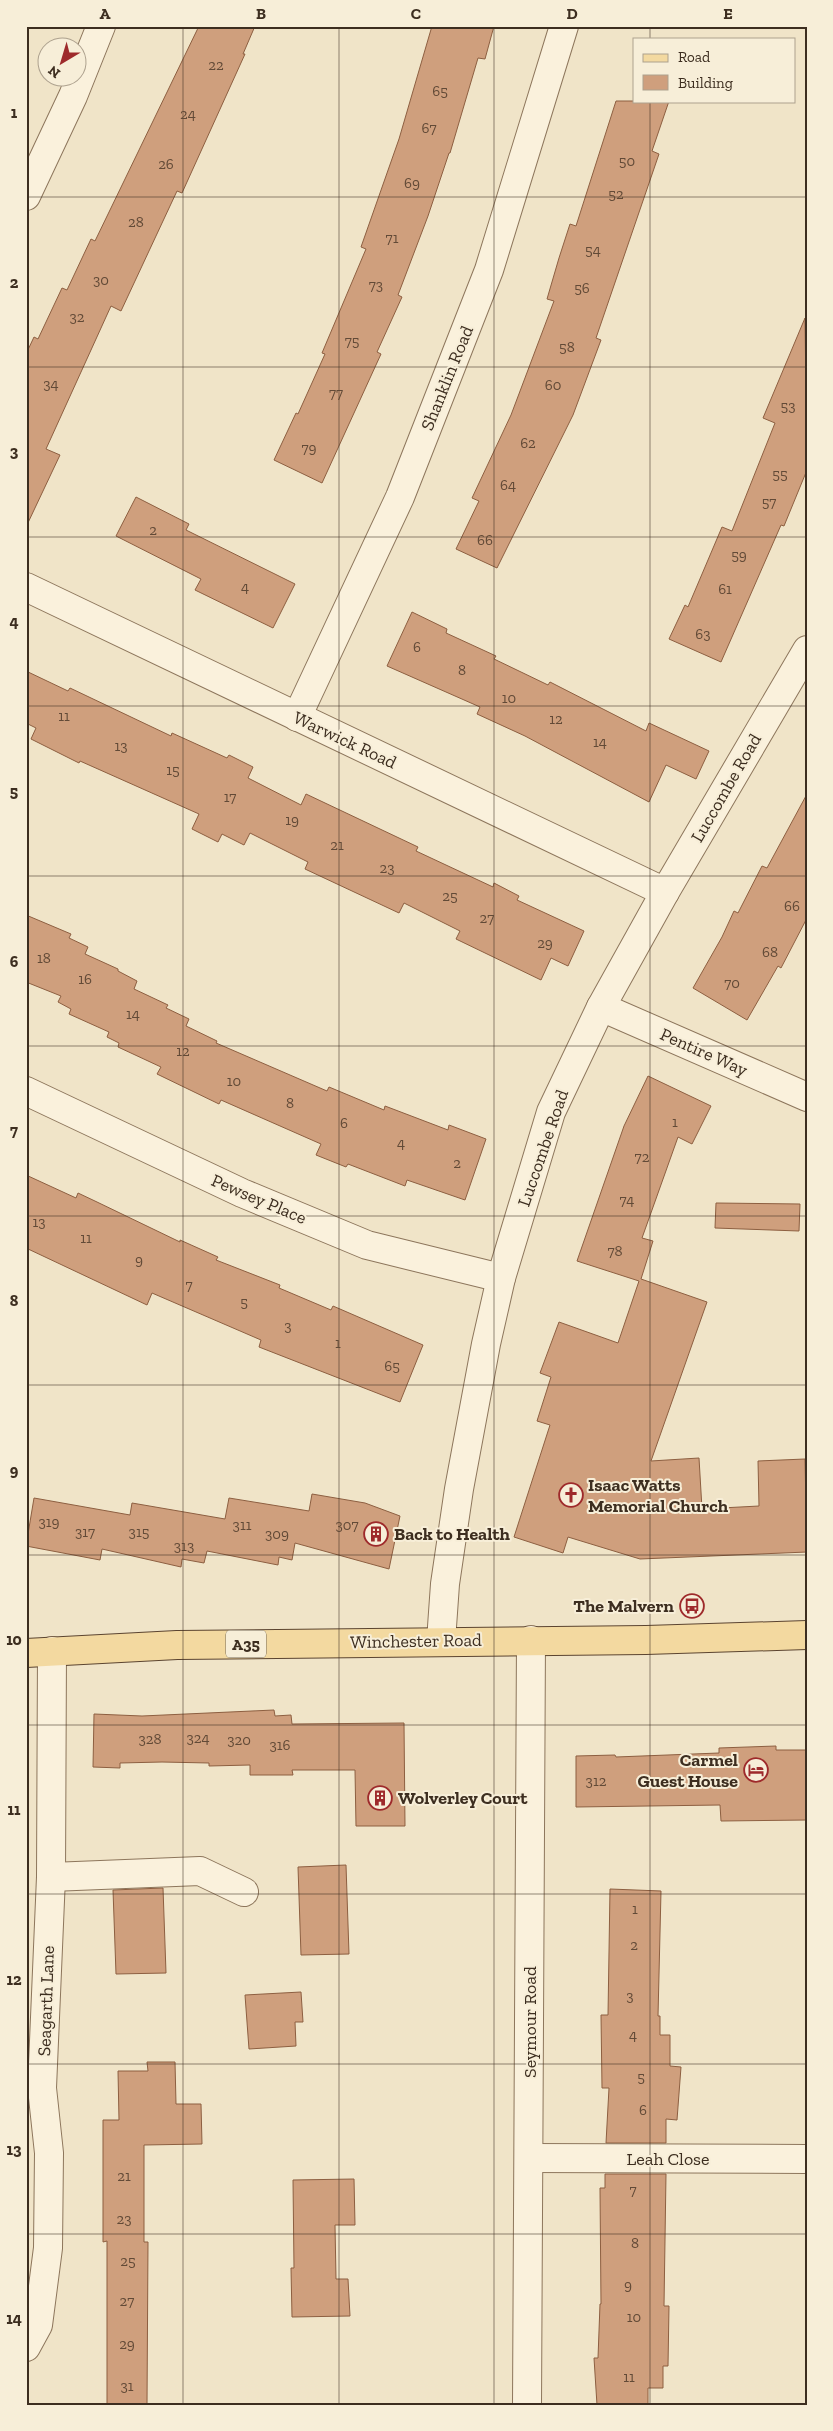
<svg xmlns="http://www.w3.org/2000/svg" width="833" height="2431" font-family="'Zilla Slab',serif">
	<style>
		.building { fill: #cf9f7d; stroke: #8d5f41 }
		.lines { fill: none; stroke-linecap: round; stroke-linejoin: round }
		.minor-casing { stroke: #8d765c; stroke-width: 30 }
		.major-casing { stroke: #5b4430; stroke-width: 30 }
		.minor { stroke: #faf1dc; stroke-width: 28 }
		.major { stroke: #f3d9a0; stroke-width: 28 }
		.grid { fill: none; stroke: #3d2e20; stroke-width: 1; stroke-opacity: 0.55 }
		.labels { text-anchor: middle; stroke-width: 4; stroke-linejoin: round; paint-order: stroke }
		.number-label { font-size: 15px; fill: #624a37 }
		.shield { fill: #f7eed8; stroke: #756857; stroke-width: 1 }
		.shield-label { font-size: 16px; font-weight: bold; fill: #3d2e20 }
		.street-label { font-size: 18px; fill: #3d2e20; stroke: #f7eed8 }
		.poi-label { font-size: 18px; font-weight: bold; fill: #3d2e20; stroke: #f7eed8; text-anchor: start }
		.neatline { fill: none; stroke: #3d2e20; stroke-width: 2 }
		.grid-label { font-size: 16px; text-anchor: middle; font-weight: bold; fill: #3d2e20 }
	</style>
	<rect width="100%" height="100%" fill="#f0e4c8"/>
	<g class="building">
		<path d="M199,26H255L243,54H245L182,193L177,191L121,311L111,306L46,449L60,455L26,527V354L34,337L38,339L62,288L67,290L91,239L95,241Z"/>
		<path d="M432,26H494L485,59L478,58L450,153H449L428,216L398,295L402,297L377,352L381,354L322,483L274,460L296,413L298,414L325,354L322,353L366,249L361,247L399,139Z"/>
		<path d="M616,101H669L652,151L659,154L596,338L601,340L573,415L497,568L456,549L479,501L472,498L511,415L554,301L547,299L559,258L570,224L576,226Z"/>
		<path d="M805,318L807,470L784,526L781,525L721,662L669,639L685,605L688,607L722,527L732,531L775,423L763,418Z"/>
		<path d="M136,497L189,524L186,530L295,584L273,628L195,590L201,579L116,536Z"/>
		<path d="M412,612L447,629L446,633L496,656L494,659L548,685L550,682L646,731L649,723L709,751L696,779L666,765L649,802L525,736L477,714L480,707L387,666Z"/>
		<path d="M26,671L68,691L70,688L171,736L172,733L227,758L229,755L253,767L248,778L301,805L306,794L418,847L416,851L493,887L494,883L519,896L517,900L584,931L568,966L551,958L541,980L456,939L460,931L404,903L399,913L305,869L308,862L250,833L244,845L222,834L218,842L192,829L199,814L80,761L79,763L31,739L36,728L26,723Z"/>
		<path d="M807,794V918L781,968L778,966L747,1020L693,988L722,937L734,911L738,913L762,866L767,868Z"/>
		<path d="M26,915L71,934L69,938L88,947L85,954L118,969V971L137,981L134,989L168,1005L166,1008L189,1019L186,1026L217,1041L216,1043L327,1091L329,1087L384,1110L385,1106L448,1130L449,1125L486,1139L465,1200L407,1180L405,1186L348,1164L346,1167L316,1155L321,1144L221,1100L219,1104L157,1074L161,1067L118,1047L119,1043L107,1037L109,1032L69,1014L71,1009L58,1002L61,996L26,982Z"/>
		<path d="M648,1076L711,1106L692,1144L678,1137L642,1238L653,1241L641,1279L707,1302L651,1461L699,1458L702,1509L759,1506L758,1461L805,1459L807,1552L640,1559L568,1537L563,1553L514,1537L550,1425L537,1421L551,1377L540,1373L559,1322L618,1343L639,1281L577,1261L624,1126Z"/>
		<path d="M26,1175L76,1198L78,1193L97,1202L180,1242V1240L218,1257L216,1260L280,1285L279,1288L331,1310L333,1306L423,1345L400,1402L259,1347L261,1340L152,1293L147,1305L26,1248Z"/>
		<path d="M716,1203L800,1204L799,1231L715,1228Z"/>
		<path d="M312,1494L365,1503L400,1516L389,1569L295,1543L292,1560L279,1557L278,1565L207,1551L204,1563L182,1559L181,1567L102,1549L100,1560L26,1546L34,1498L130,1515L132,1503L225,1519L229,1498L309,1511Z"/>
		<path d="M274,1710L275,1716L291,1715L292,1724L404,1723L405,1826H356L355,1770H292L293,1775H250V1765L209,1766V1763L162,1762L120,1763V1768L93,1767L94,1714L142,1716Z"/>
		<path d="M776,1746V1750H807V1820L721,1821L720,1805L576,1807V1756L615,1755L616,1757L719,1753V1748Z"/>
		<path d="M346,1865L349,1954L301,1955L298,1867Z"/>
		<path d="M163,1888L166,1973L116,1974L113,1890Z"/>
		<path d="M610,1889L661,1891L658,2016H660V2035H670V2066L681,2067L677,2120L666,2119V2143H606L609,2088H602L601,2015H608Z"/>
		<path d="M301,1992L303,2022H295L296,2046L249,2049L245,1995Z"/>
		<path d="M147,2062H175L176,2104H201L202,2144L144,2145V2242H148L147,2405H107V2241L103,2242V2120H119L118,2071H148Z"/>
		<path d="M605,2174H666L664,2306H669L668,2366H663V2388H648V2405H597L594,2358H598L600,2304H601L600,2188H605Z"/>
		<path d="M354,2179L355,2225H335L336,2279H348L350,2316L292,2317L291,2268H294L293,2180Z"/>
	</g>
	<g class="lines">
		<g class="minor-casing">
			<g id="minor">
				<path d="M26,196L73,96L101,26"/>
				<path d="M26,587L665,892"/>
				<path d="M297,717L400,497L489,270L564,26"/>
				<path d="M601,1007L807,1097"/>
				<path d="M26,1091L242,1193L367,1245L501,1278"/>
				<path d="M441,1641L445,1584L459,1489L486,1344L501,1278L551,1112L601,1007L665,892L807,650"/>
				<path d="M51,1877L200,1871L244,1892"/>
				<path d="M529,2158L807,2159"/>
				<path d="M26,2347L38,2325L48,2248L49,2153L42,2088L51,1877L52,1651"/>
				<path d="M527,2405L531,1640"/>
			</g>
		</g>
		<g class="major-casing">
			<path id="major" d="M26,1653L177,1645L646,1640L807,1635"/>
		</g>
		<use href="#minor" class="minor"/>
		<use href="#major" class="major"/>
	</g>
	<path class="grid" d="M183,26V2405M339,26V2405M494,26V2405M650,26V39M650,101V2405M26,197H807M26,367H807M26,537H807M26,706H807M26,876H807M26,1046H807M26,1216H807M26,1385H807M26,1555H807M26,1725H807M26,1894H807M26,2064H807M26,2234H807"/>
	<defs>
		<g id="church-ring" transform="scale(1.25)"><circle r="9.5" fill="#f7eed8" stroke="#9e2a2b" stroke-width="1.5"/><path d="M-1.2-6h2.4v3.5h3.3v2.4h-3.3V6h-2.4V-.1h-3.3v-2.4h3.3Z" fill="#9e2a2b"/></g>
		<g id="building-ring" transform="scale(1.25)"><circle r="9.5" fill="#f7eed8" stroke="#9e2a2b" stroke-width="1.5"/><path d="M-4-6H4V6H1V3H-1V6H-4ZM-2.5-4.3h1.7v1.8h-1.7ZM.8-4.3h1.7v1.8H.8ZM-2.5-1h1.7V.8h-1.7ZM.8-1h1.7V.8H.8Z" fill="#9e2a2b"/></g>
		<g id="bus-ring" transform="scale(1.25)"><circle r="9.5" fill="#f7eed8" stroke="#9e2a2b" stroke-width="1.5"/><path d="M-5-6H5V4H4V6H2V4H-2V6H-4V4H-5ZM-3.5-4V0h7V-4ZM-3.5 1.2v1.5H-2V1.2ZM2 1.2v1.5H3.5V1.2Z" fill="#9e2a2b"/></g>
		<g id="hotel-ring" transform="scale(1.25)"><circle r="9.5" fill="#f7eed8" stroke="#9e2a2b" stroke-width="1.5"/><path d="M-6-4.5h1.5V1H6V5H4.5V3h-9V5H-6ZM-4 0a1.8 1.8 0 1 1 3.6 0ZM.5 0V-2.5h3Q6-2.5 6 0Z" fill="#9e2a2b"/></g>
	</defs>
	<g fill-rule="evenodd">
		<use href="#church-ring" x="571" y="1495"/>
		<use href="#building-ring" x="376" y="1534"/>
		<use href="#bus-ring" x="692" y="1606"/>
		<use href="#hotel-ring" x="756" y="1770"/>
		<use href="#building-ring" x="380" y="1798"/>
	</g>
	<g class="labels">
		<g class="number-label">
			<text x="216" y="70">22</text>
			<text x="440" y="96">65</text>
			<text x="188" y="119">24</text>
			<text x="429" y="133">67</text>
			<text x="627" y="166">50</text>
			<text x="166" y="169">26</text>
			<text x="412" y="188">69</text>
			<text x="616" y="199">52</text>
			<text x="136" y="227">28</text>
			<text x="392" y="243">71</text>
			<text x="593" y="255">54</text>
			<text x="101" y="285">30</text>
			<text x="376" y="290">73</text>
			<text x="582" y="293">56</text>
			<text x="77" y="322">32</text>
			<text x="352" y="346">75</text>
			<text x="567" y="352">58</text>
			<text x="51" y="389">34</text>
			<text x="553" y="390">60</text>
			<text x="336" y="398">77</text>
			<text x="788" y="411">53</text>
			<text x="528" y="448">62</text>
			<text x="309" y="453">79</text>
			<text x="780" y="479">55</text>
			<text x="508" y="490">64</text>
			<text x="769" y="507">57</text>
			<text x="153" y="535">2</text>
			<text x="485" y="545">66</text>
			<text x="739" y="560">59</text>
			<text x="245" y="592">4</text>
			<text x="725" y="594">61</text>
			<text x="703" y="639">63</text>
			<text x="417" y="652">6</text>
			<text x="462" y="675">8</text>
			<text x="509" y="703">10</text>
			<text x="64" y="721">11</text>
			<text x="556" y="724">12</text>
			<text x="600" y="747">14</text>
			<text x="121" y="751">13</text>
			<text x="173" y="775">15</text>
			<text x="230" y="802">17</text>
			<text x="292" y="825">19</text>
			<text x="337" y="850">21</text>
			<text x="387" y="873">23</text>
			<text x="450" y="901">25</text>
			<text x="792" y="911">66</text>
			<text x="487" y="923">27</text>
			<text x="545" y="948">29</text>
			<text x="770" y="957">68</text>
			<text x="44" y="963">18</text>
			<text x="85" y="984">16</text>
			<text x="732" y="988">70</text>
			<text x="133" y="1019">14</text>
			<text x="183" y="1056">12</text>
			<text x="234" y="1086">10</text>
			<text x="290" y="1108">8</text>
			<text x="675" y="1127">1</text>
			<text x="344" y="1128">6</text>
			<text x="401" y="1148">4</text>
			<text x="642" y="1162">72</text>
			<text x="457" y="1168">2</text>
			<text x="627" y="1205">74</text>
			<text x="39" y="1227">13</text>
			<text x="86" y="1243">11</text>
			<text x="615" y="1256">78</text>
			<text x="139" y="1265">9</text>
			<text x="189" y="1290">7</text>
			<text x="244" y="1307">5</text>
			<text x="288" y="1331">3</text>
			<text x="338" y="1348">1</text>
			<text x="392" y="1371">65</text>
			<text x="49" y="1527">319</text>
			<text x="242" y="1530">311</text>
			<text x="347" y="1530">307</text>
			<text x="85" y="1537">317</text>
			<text x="139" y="1537">315</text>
			<text x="277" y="1539">309</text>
			<text x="184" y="1551">313</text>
			<text x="198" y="1743">324</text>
			<text x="150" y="1744">328</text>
			<text x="239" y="1745">320</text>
			<text x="280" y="1750">316</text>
			<text x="596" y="1786">312</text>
			<text x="635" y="1914">1</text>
			<text x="634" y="1950">2</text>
			<text x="630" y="2001">3</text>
			<text x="633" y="2040">4</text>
			<text x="641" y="2082">5</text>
			<text x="643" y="2115">6</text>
			<text x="124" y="2181">21</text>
			<text x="633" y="2195">7</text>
			<text x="124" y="2224">23</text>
			<text x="635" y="2248">8</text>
			<text x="128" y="2266">25</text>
			<text x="628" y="2290">9</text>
			<text x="127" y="2306">27</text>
			<text x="634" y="2322">10</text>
			<text x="127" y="2349">29</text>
			<text x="629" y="2382">11</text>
			<text x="127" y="2391">31</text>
		</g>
		<rect class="shield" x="226" y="1630.5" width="40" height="27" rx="4"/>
		<g class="shield-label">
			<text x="246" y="1650">A35</text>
		</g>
		<g class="street-label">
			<text transform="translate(447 378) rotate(-68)" y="6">Shanklin Road</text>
			<text transform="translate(345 740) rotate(25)" y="6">Warwick Road</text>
			<text transform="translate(726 788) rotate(-60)" y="6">Luccombe Road</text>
			<text transform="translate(704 1052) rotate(24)" y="6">Pentire Way</text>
			<text transform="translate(543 1148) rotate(-71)" y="6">Luccombe Road</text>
			<text transform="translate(259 1199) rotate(23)" y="6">Pewsey Place</text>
			<text transform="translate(416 1641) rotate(-1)" y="6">Winchester Road</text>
			<text transform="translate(46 2001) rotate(-88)" y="6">Seagarth Lane</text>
			<text transform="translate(530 2022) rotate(-90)" y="6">Seymour Road</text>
			<text x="668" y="2165">Leah Close</text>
		</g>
		<g class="poi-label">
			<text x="588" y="1491">Isaac Watts<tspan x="588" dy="21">Memorial Church</tspan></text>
			<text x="394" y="1540">Back to Health</text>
			<text x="674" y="1612" text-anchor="end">The Malvern</text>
			<text x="738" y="1766" text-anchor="end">Carmel<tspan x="738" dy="21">Guest House</tspan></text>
			<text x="398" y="1804">Wolverley Court</text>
		</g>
	</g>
	<rect width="833" height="2431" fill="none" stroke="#f7eed8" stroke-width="55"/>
	<rect x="633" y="38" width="162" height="65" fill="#f7eed8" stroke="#ada18e"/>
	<rect x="643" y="54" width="25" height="8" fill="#f3d9a0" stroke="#ada18e"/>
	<text x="678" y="62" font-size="15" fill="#3d2e20">Road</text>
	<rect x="643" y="75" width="25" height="15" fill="#cf9f7d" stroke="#ada18e"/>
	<text x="678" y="88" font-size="15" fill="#3d2e20">Building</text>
	<g transform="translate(62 62) rotate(218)"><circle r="24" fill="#f7eed8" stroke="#ada18e"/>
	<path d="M0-4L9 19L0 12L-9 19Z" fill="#9e2a2b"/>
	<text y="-8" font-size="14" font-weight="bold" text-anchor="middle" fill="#3d2e20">N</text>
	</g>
	<rect x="28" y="28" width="778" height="2376" class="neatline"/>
	<g class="grid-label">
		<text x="105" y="19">A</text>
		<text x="261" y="19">B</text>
		<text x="416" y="19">C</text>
		<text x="572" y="19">D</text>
		<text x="728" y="19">E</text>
		<text x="14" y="118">1</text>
		<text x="14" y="288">2</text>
		<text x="14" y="457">3</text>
		<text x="14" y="627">4</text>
		<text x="14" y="797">5</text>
		<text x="14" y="967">6</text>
		<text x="14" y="1136">7</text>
		<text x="14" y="1306">8</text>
		<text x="14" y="1476">9</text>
		<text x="14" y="1645">10</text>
		<text x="14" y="1815">11</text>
		<text x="14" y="1985">12</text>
		<text x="14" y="2155">13</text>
		<text x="14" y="2324">14</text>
	</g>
</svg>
